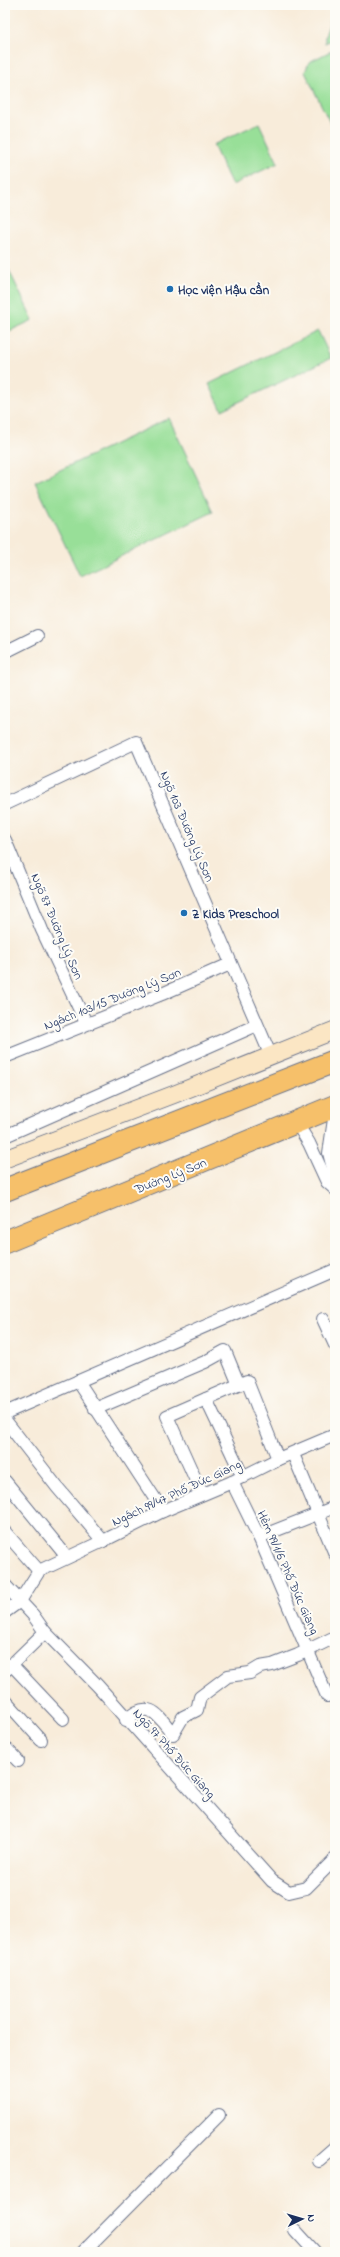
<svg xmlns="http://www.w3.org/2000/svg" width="340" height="2257" font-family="'Indie Flower',sans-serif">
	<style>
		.green { fill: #98df98; stroke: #5a877b }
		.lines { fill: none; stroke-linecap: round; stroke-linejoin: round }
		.street-casing { stroke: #687189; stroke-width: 14 }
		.secondary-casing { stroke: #687189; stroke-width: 19 }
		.highway-casing { stroke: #687189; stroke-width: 24 }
		.street { stroke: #fff; stroke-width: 12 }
		.secondary { stroke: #fbe6c4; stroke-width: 17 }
		.highway { stroke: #f6c06b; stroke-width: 22 }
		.poi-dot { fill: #1f6fb2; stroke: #fdfcf7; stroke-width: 1.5 }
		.labels { text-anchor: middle; stroke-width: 4; stroke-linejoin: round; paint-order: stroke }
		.poi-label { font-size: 13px; font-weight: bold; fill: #1b2f5e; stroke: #fdfcf7; text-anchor: start }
		.street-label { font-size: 13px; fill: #1b2f5e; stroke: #fdfcf7 }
	</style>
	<rect width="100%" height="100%" fill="#fdfcf7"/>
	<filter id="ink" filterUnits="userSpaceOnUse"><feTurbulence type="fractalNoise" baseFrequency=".025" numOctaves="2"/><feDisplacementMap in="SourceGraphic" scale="8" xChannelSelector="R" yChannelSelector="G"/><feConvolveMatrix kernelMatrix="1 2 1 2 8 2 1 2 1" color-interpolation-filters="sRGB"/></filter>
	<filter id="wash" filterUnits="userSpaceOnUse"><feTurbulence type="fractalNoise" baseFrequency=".012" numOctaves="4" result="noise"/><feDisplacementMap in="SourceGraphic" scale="16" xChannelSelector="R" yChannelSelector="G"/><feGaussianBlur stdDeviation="0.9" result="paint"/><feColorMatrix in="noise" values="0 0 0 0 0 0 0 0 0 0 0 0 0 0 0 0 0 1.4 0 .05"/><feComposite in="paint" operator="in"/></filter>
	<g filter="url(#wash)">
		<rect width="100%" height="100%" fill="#f8ecda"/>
		<g class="green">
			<path d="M335,7V38L325,43V36Z"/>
			<path d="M335,49V133L305,72L309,62Z"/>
			<path d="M259,123L278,163L232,185L213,145Z"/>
			<path d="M5,262L33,320L5,333Z"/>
			<path d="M318,331L331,358L222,410L209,384Z"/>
			<path d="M169,418L213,512L80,576L35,482Z"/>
		</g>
	</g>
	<g filter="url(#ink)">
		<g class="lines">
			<g class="street-casing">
				<g id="street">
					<path d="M5,652L37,636"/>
					<path d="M5,804L136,742L270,1054"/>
					<path d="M5,840L42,930L86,1023"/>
					<path d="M5,1057L162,994L230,964"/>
					<path d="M335,1112L329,1153L335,1176"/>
					<path d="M296,1122L309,1143L327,1182L335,1189"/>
					<path d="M5,1136L257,1025"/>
					<path d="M323,1319L335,1345"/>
					<path d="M78,1381L163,1511"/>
					<path d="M206,1399L243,1477"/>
					<path d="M95,1409L205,1362L225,1351L239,1385"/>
					<path d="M5,1413L335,1270"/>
					<path d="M5,1420L57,1487L103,1541"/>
					<path d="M293,1454L335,1554"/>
					<path d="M5,1481L67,1557"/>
					<path d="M232,1482L259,1537L327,1696"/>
					<path d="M202,1494L167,1416L247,1381L278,1459"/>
					<path d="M5,1532L39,1571"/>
					<path d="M259,1537L335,1507"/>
					<path d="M5,1585L33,1615L45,1632L98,1686L272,1881L289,1892L306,1888L335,1859"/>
					<path d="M5,1612L20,1601L39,1571L103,1541L163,1511L232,1482L278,1459L335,1435"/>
					<path d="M11,1664L63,1719"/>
					<path d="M6,1670L45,1632"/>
					<path d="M5,1700L41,1740"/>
					<path d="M126,1720C149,1698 158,1715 173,1734L183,1717L197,1710L200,1697L228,1676L250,1673L260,1667L272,1665L298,1655L335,1637"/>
					<path d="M5,1747L18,1761"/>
					<path d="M319,2161L335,2147"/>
					<path d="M295,2230L315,2252"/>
					<path d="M83,2252L219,2115"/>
				</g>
			</g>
			<g class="secondary-casing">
				<path id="secondary" d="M5,1159L175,1094L335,1030"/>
			</g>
			<g class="highway-casing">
				<g id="highway">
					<path d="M5,1190L335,1061"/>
					<path d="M5,1242L335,1106"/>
				</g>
			</g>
			<use href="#street" class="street"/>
			<use href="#secondary" class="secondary"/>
			<use href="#highway" class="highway"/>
		</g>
	</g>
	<g class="poi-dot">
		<circle cx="170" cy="289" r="4"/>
		<circle cx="184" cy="913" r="4"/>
	</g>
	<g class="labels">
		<g class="poi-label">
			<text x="178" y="294">Học viện Hậu cần</text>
			<text x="192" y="918">Z Kids Preschool</text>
		</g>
		<g class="street-label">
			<text transform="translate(188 826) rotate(67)" y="5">Ngõ 103 Đường Lý Sơn</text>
			<text transform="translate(58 926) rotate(67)" y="5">Ngõ 87 Đường Lý Sơn</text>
			<text transform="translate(112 998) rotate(-22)" y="5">Ngách 103/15 Đường Lý Sơn</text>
			<text transform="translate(170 1175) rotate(-22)" y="5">Đường Lý Sơn</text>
			<text transform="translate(176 1492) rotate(-25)" y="5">Ngách 99/47 Phố Đức Giang</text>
			<text transform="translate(289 1572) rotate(66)" y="5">Hẻm 99/1/6 Phố Đức Giang</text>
			<text transform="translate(175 1753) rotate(48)" y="5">Ngõ 97 Phố Đức Giang</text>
		</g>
	</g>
	<rect width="340" height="2257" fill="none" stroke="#fdfcf7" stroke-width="20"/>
	<g transform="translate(302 2219) rotate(85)" stroke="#fdfcf7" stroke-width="3" paint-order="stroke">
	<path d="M0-3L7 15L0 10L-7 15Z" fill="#1b2f5e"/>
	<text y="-6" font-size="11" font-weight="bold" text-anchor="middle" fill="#1b2f5e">N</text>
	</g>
</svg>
